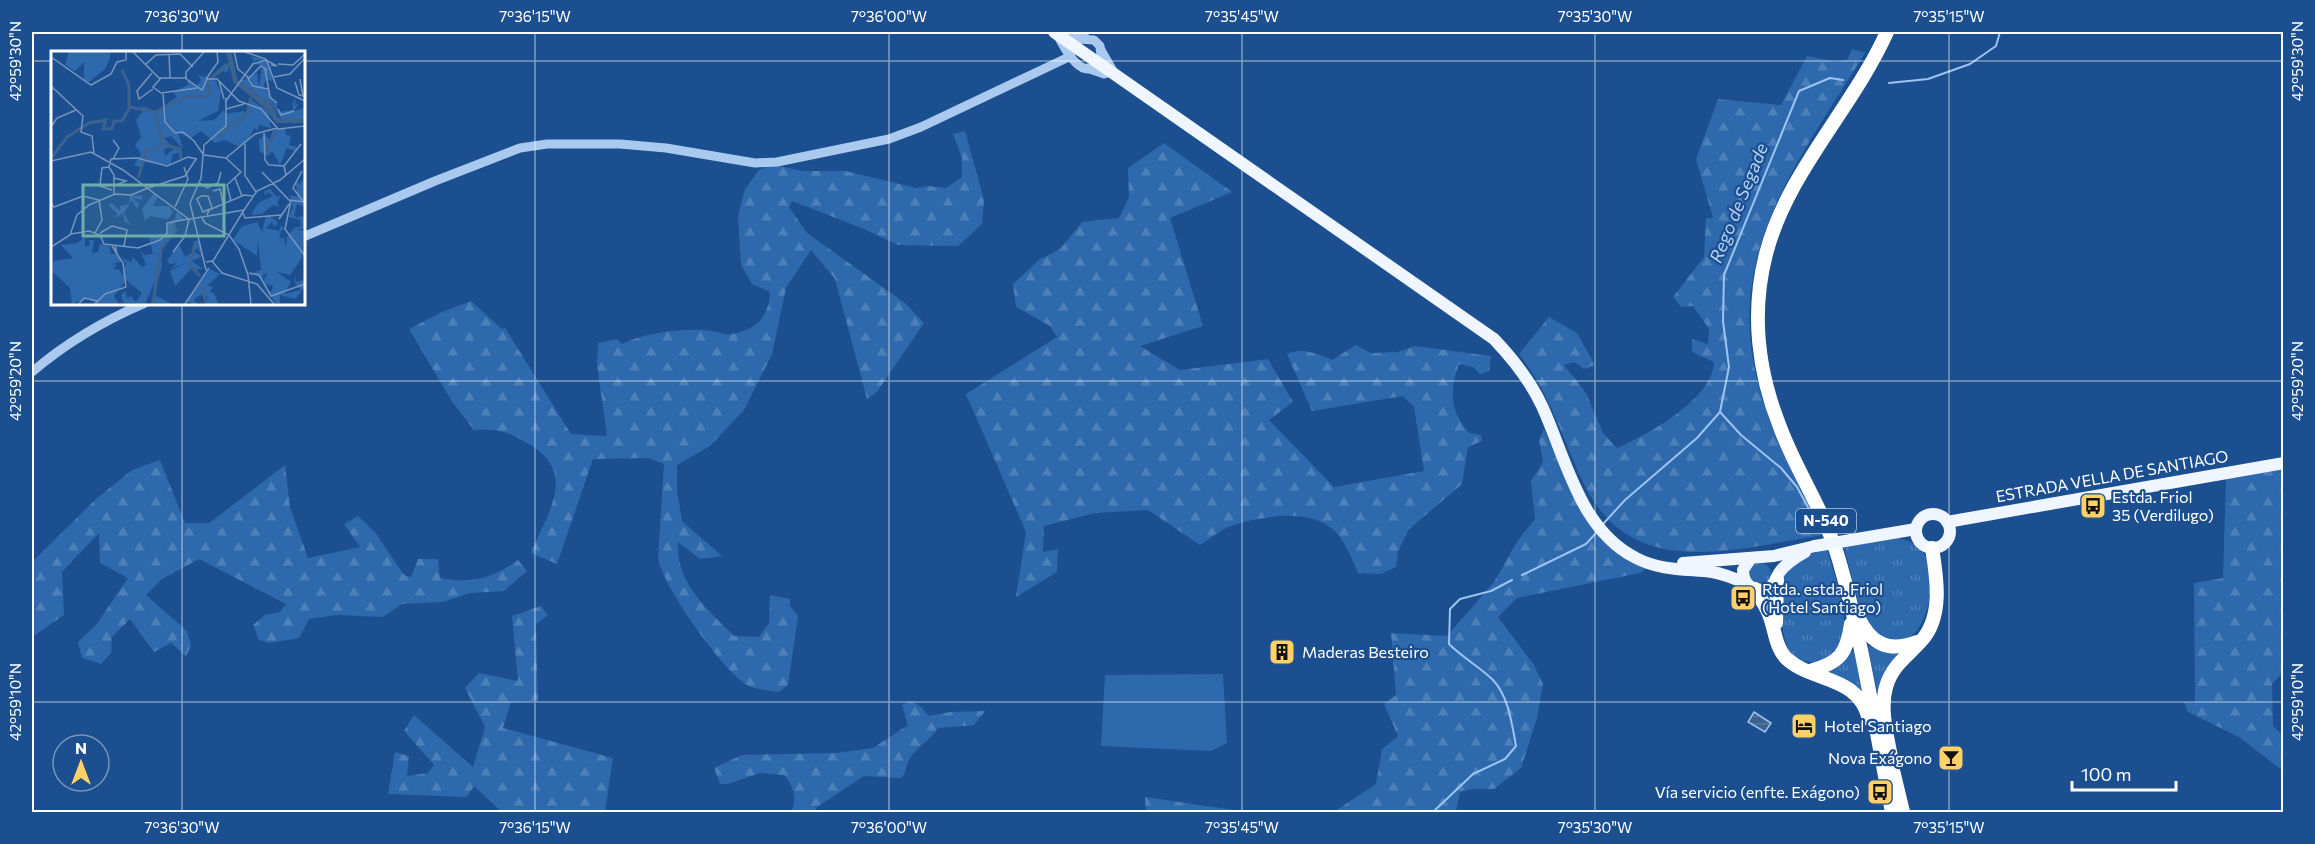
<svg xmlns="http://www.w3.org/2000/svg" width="2315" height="844" font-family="Commissioner,sans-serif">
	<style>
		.grass { fill: url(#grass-tufts) }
		.forest { fill: url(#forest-firs) }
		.garden { fill: #2e69ad }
		.water { fill: url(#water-rules); stroke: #9cc4f0; stroke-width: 1.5 }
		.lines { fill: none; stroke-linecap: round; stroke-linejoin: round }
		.stream { stroke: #9cc4f0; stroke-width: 2 }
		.minor { stroke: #a9c9ee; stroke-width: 9 }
		.major { stroke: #f0f6ff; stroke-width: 12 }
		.highway { stroke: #fff; stroke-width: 14 }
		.major-bridge { stroke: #f0f6ff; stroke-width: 12 }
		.ticks { fill: none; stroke: #fff; stroke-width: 1.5; stroke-opacity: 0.45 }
		.labels { text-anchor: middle; stroke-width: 4.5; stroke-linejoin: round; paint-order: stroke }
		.shield { fill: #1b4f8f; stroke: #bbcadd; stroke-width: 1.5 }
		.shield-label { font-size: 15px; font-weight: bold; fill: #fff }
		.street-label { font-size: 16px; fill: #fff; stroke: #1b4f8f }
		.poi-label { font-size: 16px; fill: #fff; stroke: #1b4f8f; text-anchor: start }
		.water-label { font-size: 18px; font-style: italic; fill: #b5d3f5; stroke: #1b4f8f }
		.inset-river { fill: none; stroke: #3c6290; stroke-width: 3 }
		.inset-road { fill: none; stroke: #7695bc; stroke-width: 1.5 }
		.view { fill: #6fada8; fill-opacity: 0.15; stroke: #6fada8; stroke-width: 3 }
		.inset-edge { fill: none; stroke: #fff; stroke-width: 3 }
		.neatline { fill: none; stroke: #fff; stroke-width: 2 }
		.ticks-label { font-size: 15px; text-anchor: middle; fill: #fff }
	</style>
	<defs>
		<pattern id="grass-tufts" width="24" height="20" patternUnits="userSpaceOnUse" patternTransform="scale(1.5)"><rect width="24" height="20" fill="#2e69ad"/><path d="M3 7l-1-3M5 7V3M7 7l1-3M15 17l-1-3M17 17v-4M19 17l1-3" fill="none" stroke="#4d80b9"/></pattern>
		<pattern id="forest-firs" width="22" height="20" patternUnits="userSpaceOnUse" patternTransform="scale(1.5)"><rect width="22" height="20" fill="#2e69ad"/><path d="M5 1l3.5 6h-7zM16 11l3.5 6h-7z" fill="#4d80b9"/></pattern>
		<pattern id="water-rules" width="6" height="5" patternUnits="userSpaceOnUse" patternTransform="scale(1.5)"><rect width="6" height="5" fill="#3c6290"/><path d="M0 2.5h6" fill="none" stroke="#597aa1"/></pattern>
	</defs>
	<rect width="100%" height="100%" fill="#1b4f8f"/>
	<g class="grass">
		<path d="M1898,538C1908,540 1919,545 1925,555C1937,576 1930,629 1906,639C1898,642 1886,639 1878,638L1861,612L1844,547Z"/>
		<path d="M1827,549C1835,580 1864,645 1821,661C1812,664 1799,661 1792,654C1780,641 1777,589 1785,574C1793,559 1812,553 1827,549Z"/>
		<circle cx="1760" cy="574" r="11"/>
		<path d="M1869,646L1899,655L1878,696L1868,648Z"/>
		<path d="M1850,651H1855L1863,690L1861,694L1829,672Z"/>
	</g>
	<g class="forest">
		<path d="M1852,49L1865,53C1795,167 1715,263 1765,406C1780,450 1804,493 1824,535C1735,548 1630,585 1582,480C1562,437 1549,392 1519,354L1549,317L1577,333L1595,365L1584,369L1574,362L1564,365L1586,393L1603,433L1617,448C1646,436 1714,398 1714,362L1692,352V339L1708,344L1709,329L1693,306L1681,307L1673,297L1704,257L1706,218H1713L1696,159L1718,99L1781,105L1807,56L1837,62L1847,60Z"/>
		<path d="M965,131L984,200L982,224L958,246L898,245L864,229L792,201L789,207L807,233L905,303L924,323L877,392L867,399L835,279L811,250L786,288L772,354L744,410L710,446L677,465V491L682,521L722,556L700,559L678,542C675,582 708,610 734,636L759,637L769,623L770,595L790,599V606L798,616L788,685L779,692C769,691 757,690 747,685C723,671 662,586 658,558L664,464L648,458L593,459L557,564L531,553C548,511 579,472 527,443C507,431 498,429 474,430L453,403L409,329L442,312L471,301L502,329L505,328L571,434L607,436L597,365L598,343L617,339L622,344C644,333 679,329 704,330C713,330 723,335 731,334C756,330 769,317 770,292L752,284L741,265L738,216L745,189L759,170L774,165L803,171H845L916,188L928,186L946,188L962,177V158L953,134Z"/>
		<path d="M1164,143L1232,192L1170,218L1203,326L1140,346L1180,370L1268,359L1293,402L1269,420L1334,487L1424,471L1414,407L1403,396L1312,411L1287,354C1302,347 1318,354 1332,360L1356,345L1371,353L1398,352L1415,346L1491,356L1489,371L1480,374L1473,367L1459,364C1449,392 1450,411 1469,433L1481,435L1482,441L1468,447L1462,484L1408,530L1398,552L1396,567L1381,574L1358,573C1352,559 1343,536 1330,527C1304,508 1259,517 1231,526C1220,530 1210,539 1200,545L1148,510L1095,513L1044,526L1043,552L1058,549L1057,572L1016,597L1026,532L966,394L1057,337L1050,326L1016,307L1013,284L1039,260L1060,249L1082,222L1119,218L1129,197L1128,168Z"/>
		<path d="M1544,429L1571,493L1589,522L1655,563L1640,573L1517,598L1498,617L1534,665L1543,684L1537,718L1521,768L1494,789H1473L1460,792L1456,812H1317L1335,811L1376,784L1382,749L1398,736L1384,704L1396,695L1391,633L1447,636L1494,582L1518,540L1535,519L1531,481L1543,462L1539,440Z"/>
		<path d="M160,460L185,523H209L285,465L290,507L308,558L360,547L344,524L358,516L375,532L404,575L411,577L418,559H438L440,578C473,584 490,579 518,560L527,571L504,591L470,593L443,602L402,604L383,617L337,615L309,619L299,638L269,643L259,640L253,625L265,615L280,612L286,604L199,559L162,579L146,595L187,631L191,646L186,656L171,643L154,652L130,619L112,637L111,653L101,664L82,658L78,642L96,625L128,578L100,563L99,533L62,572L64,615L32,637V562L96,499L132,470Z"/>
		<path d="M2283,469V672L2272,684L2273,726L2283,736V771L2239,737L2188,712L2184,702L2195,703L2194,583L2223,578L2226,479Z"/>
		<path d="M541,606L548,615L536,624L538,701L511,702L503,728L613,758L605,812H502L474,786L467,797L388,794L395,752L409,756L407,776L428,773L434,765L404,731L414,715L473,767L485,727L465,688L479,673L518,681L512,616Z"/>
		<path d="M911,701L920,706L929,716L950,712L985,711L974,725L938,728C930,741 916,747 909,760C905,767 907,772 901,778L864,776L817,807L815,812H791C798,800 793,785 784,775L760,773L728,784H720L714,768L742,755L836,753L873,748L908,725L902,705Z"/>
		<path d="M1145,797L1247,812H1146Z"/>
	</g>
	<path class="garden" d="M1223,674L1227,743L1211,751L1101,746L1105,675Z"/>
	<path class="water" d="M1754,712L1771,723L1765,732L1748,722Z"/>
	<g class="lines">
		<g class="stream">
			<path d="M1889,83L1928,79L1970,64L1996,46L2000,32"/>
			<path d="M1720,412L1741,435L1781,468L1797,487L1817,524"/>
			<path d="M1603,524L1625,500L1697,438L1720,412L1729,367L1723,321L1724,275L1799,91L1830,78L1843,80"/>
			<path d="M1522,575L1586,544L1597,532"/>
			<path d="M1433,812L1473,774L1505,759L1516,746C1512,725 1509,697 1493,680C1480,667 1463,658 1449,644L1450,609L1460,599L1491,591L1512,580"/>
		</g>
		<g class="minor">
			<path d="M1071,51L1078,39L1094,40L1100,46L1101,56C1087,90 1063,48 1057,33L1085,37"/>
			<path d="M1087,68L1104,74L1113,71L1101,50"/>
			<path d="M303,237L435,181L520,148L547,144H620L666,148L755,163L777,162L889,139L921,127L1071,56"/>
			<path d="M32,372C67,342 103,321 145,303"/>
		</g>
		<g class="major">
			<path d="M1054,32L1494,339C1513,359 1530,380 1542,406C1566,458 1579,529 1636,558C1661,571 1686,569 1712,572C1725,574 1736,579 1747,584"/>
			<circle cx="1933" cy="531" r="17"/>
			<path d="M1947,522L2284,463"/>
			<path d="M1851,540L1916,529"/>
			<path d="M1751,558L1743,570C1743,583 1750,590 1763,590C1774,587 1774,582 1779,573C1785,564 1796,557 1805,552"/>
			<path d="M1683,563L1774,556L1815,546"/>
		</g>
		<g class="highway">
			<path d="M1887,32C1853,108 1787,172 1766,254C1751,312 1758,372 1780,427C1797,473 1825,512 1839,560C1863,643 1875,728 1892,812"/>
			<path d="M1755,589C1760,598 1767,607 1770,617C1775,631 1776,649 1787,659C1814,683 1858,675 1869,719"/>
			<path d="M1858,617C1871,644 1888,653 1917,642"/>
			<path d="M1776,623L1777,579"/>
			<path d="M1810,671C1839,663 1847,654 1851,624"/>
			<path d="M1891,762L1903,812"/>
			<path d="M1893,768C1889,742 1879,712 1886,687C1892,665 1908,656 1922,640C1943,616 1937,578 1932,548"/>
		</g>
		<path class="major-bridge" d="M1815,546L1851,540"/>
	</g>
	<path class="ticks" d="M182,32V52M535,32V812M889,32V812M1242,32V812M1595,32V812M1949,32V812M32,61H52M303,61H2284M182,303V812M32,381H2284M32,702H2284"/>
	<defs>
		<g id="bus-square" transform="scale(1.35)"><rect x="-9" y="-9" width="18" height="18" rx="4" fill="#ffd166" stroke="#1b4f8f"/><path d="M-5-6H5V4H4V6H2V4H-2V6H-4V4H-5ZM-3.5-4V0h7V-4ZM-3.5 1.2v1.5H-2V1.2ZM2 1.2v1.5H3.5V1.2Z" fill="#111"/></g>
		<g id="building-square" transform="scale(1.35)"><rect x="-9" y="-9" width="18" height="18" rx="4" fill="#ffd166" stroke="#1b4f8f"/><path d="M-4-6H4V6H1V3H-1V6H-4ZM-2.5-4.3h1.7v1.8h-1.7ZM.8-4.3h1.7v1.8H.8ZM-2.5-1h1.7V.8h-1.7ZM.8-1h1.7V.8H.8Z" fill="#111"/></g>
		<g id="hotel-square" transform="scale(1.35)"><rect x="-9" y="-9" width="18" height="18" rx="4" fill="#ffd166" stroke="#1b4f8f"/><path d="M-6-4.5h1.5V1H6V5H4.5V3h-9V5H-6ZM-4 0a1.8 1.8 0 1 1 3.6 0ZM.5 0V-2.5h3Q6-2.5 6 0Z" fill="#111"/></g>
		<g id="bar-square" transform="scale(1.35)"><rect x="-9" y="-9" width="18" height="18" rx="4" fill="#ffd166" stroke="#1b4f8f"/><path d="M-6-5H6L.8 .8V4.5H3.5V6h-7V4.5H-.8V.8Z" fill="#111"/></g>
	</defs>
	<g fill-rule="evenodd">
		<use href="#bus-square" x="2093" y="506"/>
		<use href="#bus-square" x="1743" y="598"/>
		<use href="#building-square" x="1282" y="652"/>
		<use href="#hotel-square" x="1804" y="726"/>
		<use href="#bar-square" x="1951" y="758"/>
		<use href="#bus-square" x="1880" y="792"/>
	</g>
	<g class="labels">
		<rect class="shield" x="1796" y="509" width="60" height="24" rx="4.5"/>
		<g class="shield-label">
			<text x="1826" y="526">N-540</text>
		</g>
		<g class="street-label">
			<text transform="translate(2112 476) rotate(-10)" y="6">ESTRADA VELLA DE SANTIAGO</text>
		</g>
		<g class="poi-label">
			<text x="2112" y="503">Estda. Friol<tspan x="2112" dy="18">35 (Verdilugo)</tspan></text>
			<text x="1762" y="595">Rtda. estda. Friol<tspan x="1762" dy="18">(Hotel Santiago)</tspan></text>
			<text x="1302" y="658">Maderas Besteiro</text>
			<text x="1824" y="732">Hotel Santiago</text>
			<text x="1932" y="764" text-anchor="end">Nova Exágono</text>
			<text x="1860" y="798" text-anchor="end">Vía servicio (enfte. Exágono)</text>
		</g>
		<g class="water-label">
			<text transform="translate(1739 203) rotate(-68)" y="6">Rego de Segade</text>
		</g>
	</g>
	<g transform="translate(51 51)">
		<rect width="254" height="254" fill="#1b4f8f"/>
		<path d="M200,5L213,8L220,16L221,30L215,28L212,38L217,39L222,51L225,50L227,61L242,59V51L244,49L238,46L245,49L244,54L248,52L243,60L253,57V68H230L221,52L205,45L188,30L195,28L204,35L197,26L206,22L208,36L211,15L205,12L209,9H206L197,16L203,10ZM199,48L217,60L220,77L208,74L207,79L187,72L195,66L199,71Z" fill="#2e69ad"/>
		<path d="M18,0H59V7L54,18L38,31L33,29V11L24,20L14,14ZM177,14L178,19L174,22L170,18L163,27L170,41L167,60L147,70L163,69L173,59L174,63L193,60L195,63L198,47L202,61L199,71L194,66L187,70L199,72L203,78L195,92L189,96L174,89L164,92L150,80L140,87L127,82L132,98L120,85L113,87L120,95L113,99L114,105L123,98L132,101L122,103L119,114L93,111L91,117L83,114L90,103L84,94L90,86L85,69L92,60L90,55L105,60L126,46L122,41L137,34L136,28L145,36L150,29L147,24L158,27L175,12ZM234,77L235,84L240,85L238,94L246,96L244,100L236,97L229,114L221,100L217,105L209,101L208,89L214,84L219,89L222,79ZM253,127V156L246,153L243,164L246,167L251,164L253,169V178H246L253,180L251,207L239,224L226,221L240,231L233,243L250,239L244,232V222L245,231L253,229V237L244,248L229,244V252L225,253L216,239L221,240L222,235L216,233L215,238L212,230L217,222L212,224V230L203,221L210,219L207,188L191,175L206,171L211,181L215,165L220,166L227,171L224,176L221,171L215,177L228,180L230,174L235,179L231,178L228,187H233L235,196L236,186L243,177L250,175L249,169L237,166L242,157L239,144L246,146L245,131L249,133ZM219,138L226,146L230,144L226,152L229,156L222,154L211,163L200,164L207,152L222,145L217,141L214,144L213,140ZM91,142V149L81,147L88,153L86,158L81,149L73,162L80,175L73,170L72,162L65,167L66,162L57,154L61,152L69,160V155L79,153L78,144L90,145ZM103,142L107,145L102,155H118L122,161L117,168L99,165L94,170L91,158ZM126,160L133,168L124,171L125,180L110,196L111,216L104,238L105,245L121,253H100L105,228L94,253L72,252L70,244L74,240L76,247L80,245L85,251L91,242L75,229L63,245L68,253H47L36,248L21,253L19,237L0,219L3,210L22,207L10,194L26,192L34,186V195L39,194L38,189H43L41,202L47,201L49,193L58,195L60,203H66L71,210L59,214L66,213L62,218L69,219L71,225L75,212L70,206L80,211L82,206L91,216L95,214L88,196L93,204L102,203L100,194L106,185L99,194L98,185L116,182L117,172L124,168ZM143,190H149L152,205L141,210L152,218H140L124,235L119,220L135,212L119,218L127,212L118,213L116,209L128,194L134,206L142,201L150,204L147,197L143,200ZM159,218L169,223L156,235L162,236L159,241L163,242L167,253H156V245L149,244L143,248L146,253H142L136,250Z" fill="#2e69ad"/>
		<path d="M191,175L207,187L206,205L182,189Z" fill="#2e69ad"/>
		<path d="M175,0H180L187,30L221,52L227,67L253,68V72H225L215,58L182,31Z" fill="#3c6290"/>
		<path class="inset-river" d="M71,19L78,34V56M167,86L196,63L200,46M112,93L129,98L130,108M217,103L216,96L227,79M0,107L16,86L38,72L55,69L52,78H61L63,70H71L79,56L104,61L137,45L155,46L160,40L156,30L179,13M87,127L96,100L112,93L104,61M144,192L139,214L149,225M151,234L155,253M102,253L110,198L125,179L121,173"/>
		<path class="inset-road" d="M81,0L108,27H134L151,39L156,28H166L188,50L210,58L227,78L254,75M183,0L187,18L198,27L210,15L216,19M191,0L215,8L226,37L254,50M118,3L119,27M0,6L40,34L60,23L66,11L75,9V0M227,13L242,14L254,3M94,14L105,4L129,3L142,16M214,18L219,46L226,52M101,22L86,40L88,48L102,38M196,26L202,35L217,38M223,26L239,23L254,7M110,27L102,36L110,42L146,37M135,27V21L154,0M155,28L167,11L166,0M168,30L173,48M244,31L248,44L252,45L249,28M0,35L32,65L30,81L41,85L43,102M112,42L114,71L124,82L132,81L143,90L152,103M174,51L202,13L215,9L226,15L220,14M175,58L193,53M227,58L230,64L243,60M0,76L6,67L25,59M213,82L214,109L218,114L233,115L235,124M62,89L68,97L62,108M194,93V126M153,104L175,107L204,83L226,77M175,107L190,121L176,134L180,150M0,110L40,101L72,119L139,169M233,115L250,93M58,116L60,108L86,107L116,115L137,106L146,108M251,120L242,137L252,150M211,121L238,149L254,151M195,126L205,141M184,127L191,145M149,132L156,137L167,132L170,121M43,133L61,139M49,134L51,117L58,116L63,124V143M63,135L75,130L63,127M97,137L134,125L145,108M162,140L169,138L172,152M150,145L146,148L152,161L159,158M150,145H157L161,157M240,149L234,178L254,205M0,152L3,156L32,145L48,149L51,169L44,182M124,156L137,128L133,116M192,162L194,167L230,164M156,164L158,159L193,144L202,145M151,167L154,172L178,184L188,198L197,224L200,253M139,168L193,159L206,140L229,129L254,108M228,168L238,153M49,182L61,175L76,179L73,195M20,183L38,180L49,184L53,193L87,197L109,189L116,182V172L137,168M61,195L66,203L64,194M0,196L19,184L26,164L38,154L64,143L80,144L97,137M122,201L134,185L138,168M162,210L193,159M155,211L161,210L171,222L206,233L223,253M155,219L139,152L150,127L153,94L175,75V47M198,222L208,224L220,245L254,233M28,253L33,247L47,250M44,253L54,243L75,236L72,212L66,203M134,253L158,217"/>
		<path class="view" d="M32,134H173V185H32Z"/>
		<rect width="254" height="254" class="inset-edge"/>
	</g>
	<rect width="2315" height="844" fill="none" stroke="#1b4f8f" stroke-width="66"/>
	<g transform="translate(81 763)"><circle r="28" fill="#1b4f8f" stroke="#7695bc" stroke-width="1.5"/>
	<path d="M0-4.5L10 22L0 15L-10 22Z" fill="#ffd166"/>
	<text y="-9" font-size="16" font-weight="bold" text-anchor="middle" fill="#ffffff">N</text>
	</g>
	<path d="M2072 781v9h104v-9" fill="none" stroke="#ffffff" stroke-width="3"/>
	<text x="2081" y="781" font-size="18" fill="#ffffff" stroke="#1b4f8f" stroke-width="4.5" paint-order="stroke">100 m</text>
	<rect x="33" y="33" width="2249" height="778" class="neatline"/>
	<g class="ticks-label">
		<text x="182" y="22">7°36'30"W</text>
		<text x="535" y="22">7°36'15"W</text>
		<text x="889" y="22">7°36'00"W</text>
		<text x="1242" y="22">7°35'45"W</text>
		<text x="1595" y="22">7°35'30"W</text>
		<text x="1949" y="22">7°35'15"W</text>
		<text transform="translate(16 61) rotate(-90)" y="5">42°59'30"N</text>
		<text transform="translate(2298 61) rotate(-90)" y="5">42°59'30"N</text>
		<text transform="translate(16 381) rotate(-90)" y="5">42°59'20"N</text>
		<text transform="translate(2298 381) rotate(-90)" y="5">42°59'20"N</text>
		<text transform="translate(16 702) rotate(-90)" y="5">42°59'10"N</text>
		<text transform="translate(2298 702) rotate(-90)" y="5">42°59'10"N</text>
		<text x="182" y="833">7°36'30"W</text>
		<text x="535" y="833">7°36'15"W</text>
		<text x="889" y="833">7°36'00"W</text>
		<text x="1242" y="833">7°35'45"W</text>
		<text x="1595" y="833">7°35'30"W</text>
		<text x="1949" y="833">7°35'15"W</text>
	</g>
</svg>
